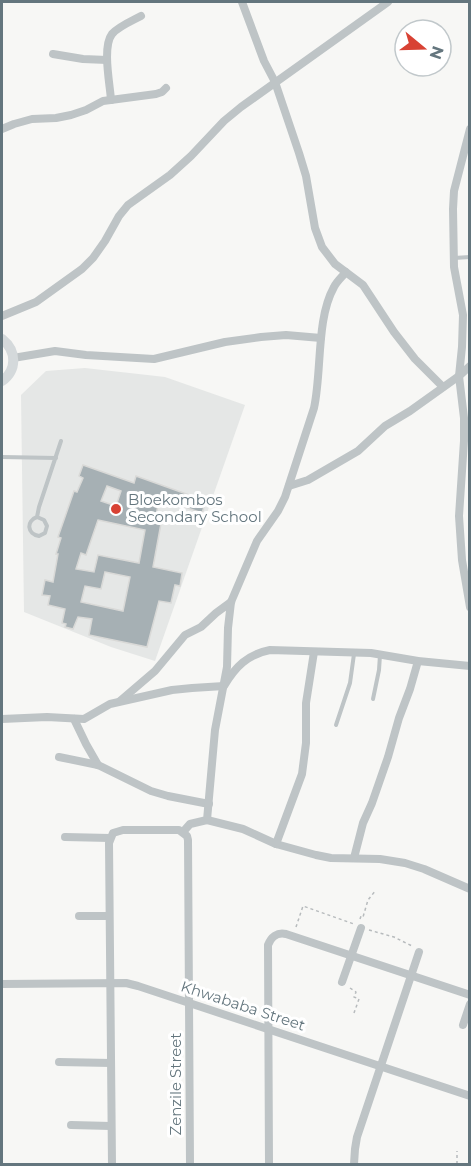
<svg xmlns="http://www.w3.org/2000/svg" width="471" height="1166" font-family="Montserrat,sans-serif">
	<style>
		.built { fill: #e5e7e6 }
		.building { fill: #a6b0b4; stroke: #d9d9d7; stroke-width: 1.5; fill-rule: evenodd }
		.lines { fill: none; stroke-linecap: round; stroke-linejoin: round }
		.path { stroke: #b7bbbd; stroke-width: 1.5; stroke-dasharray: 3 3; stroke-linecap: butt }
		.lane { stroke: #bec4c6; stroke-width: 4 }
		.street { stroke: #bec4c6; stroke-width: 8 }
		.secondary { stroke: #d4d9db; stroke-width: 10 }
		.poi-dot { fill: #d84234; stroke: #fff; stroke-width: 2 }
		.labels { text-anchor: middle; stroke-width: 6; stroke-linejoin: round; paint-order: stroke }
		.poi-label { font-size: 15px; fill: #64767e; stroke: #fff; text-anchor: start }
		.street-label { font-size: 15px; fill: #64767e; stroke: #fff }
	</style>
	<rect width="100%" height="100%" fill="#f7f7f5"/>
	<path class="built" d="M85,368L165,377L245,405L155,661L111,647L24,612L21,395L46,371Z"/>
	<path class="building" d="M83,465L134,483L136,476L206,501L202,513L159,498L156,517L162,518L153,567L182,573L180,586L175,585L171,603L159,601L147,647L89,635L92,619L78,617L73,629L65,627L66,624L62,623L65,609L48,605L50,596L42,595L45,580L53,582L58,554H56L61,538L58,537L74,491L77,492L83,478L79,476ZM107,486L121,491L116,506L101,501ZM98,520L145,530L139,563L98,555L94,572L76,569L81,553L86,555ZM105,572L130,577L123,611L81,602L85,586L101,589Z"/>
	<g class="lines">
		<g class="path">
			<path d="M360,919L361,916L363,917L368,900L376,890"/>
			<path d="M296,927L303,906L354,924"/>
			<path d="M369,930L394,937L412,946"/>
			<path d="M350,988L356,992L354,997L359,999L354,1013"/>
			<path d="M457,1164V1151"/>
		</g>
		<g class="lane">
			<path d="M454,258L470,257"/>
			<path d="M2,457L56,458"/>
			<path d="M37,517L44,520L47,526L45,533L39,536C27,534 26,521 37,517L39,507L61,441"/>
			<path d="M373,699L379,670L380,655"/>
			<path d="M336,725L350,683L354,654"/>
		</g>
		<g class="street">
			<path d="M242,2L264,61L275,82L299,153L306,176L315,228L322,247L335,264L363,285L394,332L415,359L443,387"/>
			<path d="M53,54L83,59L107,60"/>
			<path d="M111,100C110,84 102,47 112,34C119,26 132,21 141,16"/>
			<path d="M2,129L14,124L32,119L56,118L71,115L86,110L103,101L156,94L162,92L166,88"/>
			<path d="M470,129L454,191L453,209L454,267L463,315L462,347L459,376L464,418V441L459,516L462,560L470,607"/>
			<path d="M2,316L36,302L82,269L93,258L105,241L119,216L128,205L170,175L191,156L224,121L241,107L388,2"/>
			<path d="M13,358L55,351L86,355L154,359L225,342L261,337L286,335L321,338"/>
			<path d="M289,486L308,480L358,451L385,426L410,411L459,376L470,366"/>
			<path d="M120,701L155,671L185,635L201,627L216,613L231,602"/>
			<path d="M2,719L47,717L84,719L110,704L172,690L192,688L224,686C235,667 248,654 270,650L371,653L418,661L470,666"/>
			<path d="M74,719L86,744L98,765"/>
			<path d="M59,757L98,765L151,791L168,796L209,804"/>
			<path d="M207,820L243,829L276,844L316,855L331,858L380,859L405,863L424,869L470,889"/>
			<path d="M183,832L190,824L207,820L215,730L227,667L228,628L231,602L257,541L278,511L285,497L314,408C322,372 316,319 334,287C337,281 342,277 346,272"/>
			<path d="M65,837L110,838"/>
			<path d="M276,844L302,774L306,743V703L314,652"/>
			<path d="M354,858L363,823L372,803L388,757L399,718L410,689L418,661"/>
			<path d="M79,916H109"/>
			<path d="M342,982L361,928"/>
			<path d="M2,984L126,983L138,986L470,1096"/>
			<path d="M463,1025L470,1004"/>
			<path d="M59,1062L111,1063"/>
			<path d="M71,1125L111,1126"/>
			<path d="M112,1164L109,843L113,833L123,830H179L187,836L188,840L190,1164"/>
			<path d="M269,1164L268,945C271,937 277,932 286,934L470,995"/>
			<path d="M354,1164L355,1149L357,1137L419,952"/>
		</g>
		<path class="secondary" d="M2,339C17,351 17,370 2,381"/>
	</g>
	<circle class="poi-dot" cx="116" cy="509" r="6"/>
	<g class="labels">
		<g class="poi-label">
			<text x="128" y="505">Bloekombos<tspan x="128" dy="17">Secondary School</tspan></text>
		</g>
		<g class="street-label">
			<text transform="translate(243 1006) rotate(18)" y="5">Khwababa Street</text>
			<text transform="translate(176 1084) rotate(-90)" y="5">Zenzile Street</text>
		</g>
	</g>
	<rect width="471" height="1166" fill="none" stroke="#64767e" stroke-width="6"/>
	<g transform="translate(423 48) rotate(109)"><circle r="28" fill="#ffffff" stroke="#c1c8cb" stroke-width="1.5"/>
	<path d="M0-4.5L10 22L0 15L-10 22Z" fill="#d84234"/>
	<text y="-9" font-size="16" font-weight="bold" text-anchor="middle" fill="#64767e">N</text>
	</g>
</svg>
